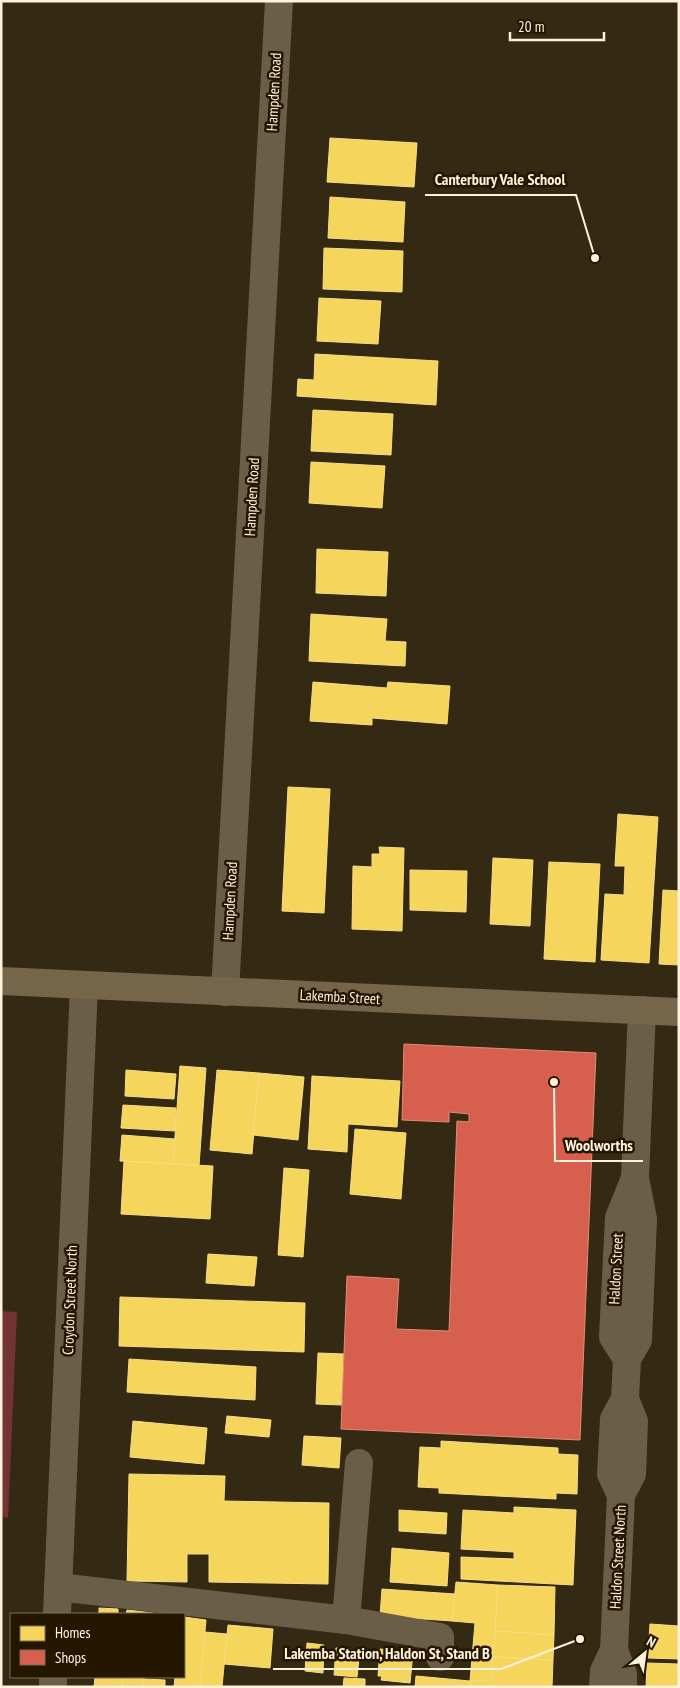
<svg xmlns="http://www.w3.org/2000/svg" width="680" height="1688" font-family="'PT Sans Narrow',sans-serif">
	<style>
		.green { fill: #733332 }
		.homes { fill: #f6d55c; stroke: #f8de83 }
		.shops { fill: #d6604d; stroke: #e28c78 }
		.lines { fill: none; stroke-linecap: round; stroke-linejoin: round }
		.minor { stroke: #6a5e48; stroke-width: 28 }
		.major { stroke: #75664b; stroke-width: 28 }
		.labels { text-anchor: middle; stroke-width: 5; stroke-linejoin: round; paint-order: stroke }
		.street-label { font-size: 15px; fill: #fef2dd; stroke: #251600 }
		.leader { fill: none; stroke: #fef2dd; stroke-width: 2 }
		.callout-dot { fill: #fef2dd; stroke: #251600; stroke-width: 2 }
		.callout-label { font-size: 16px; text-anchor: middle; font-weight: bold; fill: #fef2dd; stroke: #251600; stroke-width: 5; stroke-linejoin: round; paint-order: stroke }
	</style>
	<rect width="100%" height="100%" fill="#342912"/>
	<path class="green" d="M1,1311L17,1312L8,1518L1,1517Z"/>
	<g class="homes">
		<path d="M330,138L417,143L414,187L327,182Z"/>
		<path d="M330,197L405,202L403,242L328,238Z"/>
		<path d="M324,248L403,251L402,292L323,289Z"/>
		<path d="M319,298L381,301L378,344L317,341Z"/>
		<path d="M315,354L438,361L436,405L297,396L298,379L314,380Z"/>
		<path d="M313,410L393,414L391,455L311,451Z"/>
		<path d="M311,462L385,466L382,508L309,503Z"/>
		<path d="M317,549L388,552L386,596L316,593Z"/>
		<path d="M311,614L387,619L385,641L406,642L405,666L309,661Z"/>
		<path d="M313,682L387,688L388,682L450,686L447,724L372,718V725L310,721Z"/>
		<path d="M288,787L330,789L324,913L282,911Z"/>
		<path d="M618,814L658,817L649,963L601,960L605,894L624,895L625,866H615Z"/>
		<path d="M379,847L404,848L402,931L352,929L353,866L372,867V854H380Z"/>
		<path d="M493,858L533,860L530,926L490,924Z"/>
		<path d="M549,862L600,864L595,962L544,959Z"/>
		<path d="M410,870L467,871L466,912L410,910Z"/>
		<path d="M663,890L679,891V965L659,964Z"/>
		<path d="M180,1066L206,1068L199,1166L173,1164Z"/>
		<path d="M126,1070L176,1074L174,1099L125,1096Z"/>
		<path d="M217,1070L259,1073L252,1154L210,1150Z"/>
		<path d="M259,1073L304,1077L298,1140L253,1135Z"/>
		<path d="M312,1076L400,1081L397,1127L348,1124L347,1152L308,1149Z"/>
		<path d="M123,1105L176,1108L175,1131L121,1128Z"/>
		<path d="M355,1129L406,1133L401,1199L350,1194Z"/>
		<path d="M122,1135L175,1139L173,1164L120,1161Z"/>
		<path d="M124,1161L213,1166L210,1219L121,1214Z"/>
		<path d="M284,1168L309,1170L303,1257L278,1255Z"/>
		<path d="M208,1254L257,1257L254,1286L206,1283Z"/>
		<path d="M120,1297L305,1303L304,1352L119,1346Z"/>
		<path d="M318,1353L344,1354L342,1405L316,1404Z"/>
		<path d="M129,1359L256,1367L255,1400L127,1392Z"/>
		<path d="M227,1416L271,1420L269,1437L225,1433Z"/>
		<path d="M133,1421L207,1428L204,1464L130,1457Z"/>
		<path d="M304,1436L341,1438L339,1468L302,1465Z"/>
		<path d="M441,1441L558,1448V1454L578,1455L577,1494L556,1493V1499L439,1493V1488L418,1487L420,1447L441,1448Z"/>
		<path d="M129,1474L225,1476L224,1501L329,1503L328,1584L209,1582V1554H187V1582L127,1581Z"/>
		<path d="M514,1507L576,1510L573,1585L461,1579V1557L514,1559V1552L461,1549L463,1510L514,1513Z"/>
		<path d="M399,1510L447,1513L446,1534L399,1531Z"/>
		<path d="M392,1548L449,1553L447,1586L390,1582Z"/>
		<path d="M456,1582L498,1585L492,1680L470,1681L475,1623L452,1621Z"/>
		<path d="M498,1585L555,1587L554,1635L495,1631Z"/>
		<path d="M382,1589L455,1594L452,1621L380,1616Z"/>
		<path d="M99,1608L118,1609V1614H99Z"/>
		<path d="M127,1610L153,1613V1614H126Z"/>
		<path d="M184,1617L206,1620L200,1687H174L175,1677H184Z"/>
		<path d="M650,1624L679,1626V1659L648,1658Z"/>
		<path d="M228,1625L273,1629L270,1668L224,1664Z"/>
		<path d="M495,1631L554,1635L553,1660L493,1657Z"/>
		<path d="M205,1632L227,1634L222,1687H200Z"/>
		<path d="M307,1643L324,1645L323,1673L305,1671Z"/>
		<path d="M336,1648L360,1650L357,1677L334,1675Z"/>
		<path d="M380,1649L413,1652L410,1683L381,1680L382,1676H378Z"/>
		<path d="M493,1657L553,1660L552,1687H470V1681L492,1680Z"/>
		<path d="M647,1663L679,1664V1687H646Z"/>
		<path d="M416,1676L470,1681V1687H415Z"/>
		<path d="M95,1677H123L122,1687H94Z"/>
		<path d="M123,1677H144L143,1687H122Z"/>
		<path d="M344,1678L365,1679V1687H343Z"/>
		<path d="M144,1679L165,1680V1687H143Z"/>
	</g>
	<path class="shops" d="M404,1044L596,1053L580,1440L341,1429L347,1276L399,1279L396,1329L449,1331L457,1121L469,1122V1114L449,1112V1122L402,1120Z"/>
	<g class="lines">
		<g class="minor">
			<path d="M225,992L279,1"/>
			<path d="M627,1359L613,1337L619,1218L635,1178"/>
			<path d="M621,1495L611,1474L614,1419L625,1399L627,1359L638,1340L643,1219L635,1178L642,1010"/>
			<path d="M58,1587L346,1620L440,1637V1657"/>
			<path d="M57,1614L84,986"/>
			<path d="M346,1620L359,1463"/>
			<path d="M614,1650L623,1674V1687"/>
			<path d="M53,1687V1677"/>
			<path d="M603,1687L604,1671L614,1650L621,1495L632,1474L634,1421L625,1399"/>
		</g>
		<path class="major" d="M1,981L679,1012"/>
	</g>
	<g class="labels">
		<g class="street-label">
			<text transform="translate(274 92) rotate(-87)" y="5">Hampden Road</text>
			<text transform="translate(252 497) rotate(-87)" y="5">Hampden Road</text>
			<text transform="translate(230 901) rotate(-87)" y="5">Hampden Road</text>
			<text transform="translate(340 997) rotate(3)" y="5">Lakemba Street</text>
			<text transform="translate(616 1269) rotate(-87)" y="5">Haldon Street</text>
			<text transform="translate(70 1300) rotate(-88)" y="5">Croydon Street North</text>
			<text transform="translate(618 1557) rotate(-87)" y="5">Haldon Street North</text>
		</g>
	</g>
	<path class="leader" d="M595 258L576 195H425M554 1082L555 1161H643M580 1639L501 1669H273"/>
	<g class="callout-dot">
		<circle cx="595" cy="258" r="5"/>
		<circle cx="554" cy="1082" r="5"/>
		<circle cx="580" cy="1639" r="5"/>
	</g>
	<g class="callout-label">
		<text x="500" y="185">Canterbury Vale School</text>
		<text x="599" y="1151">Woolworths</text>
		<text x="387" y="1659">Lakemba Station, Haldon St, Stand B</text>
	</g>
	<rect width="680" height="1688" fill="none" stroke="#fef2dd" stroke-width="5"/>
	<rect x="10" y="1613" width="175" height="65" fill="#251600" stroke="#7c6e58"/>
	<rect x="20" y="1626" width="25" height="15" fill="#f6d55c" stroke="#7c6e58"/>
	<text x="55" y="1638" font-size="15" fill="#fef2dd">Homes</text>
	<rect x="20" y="1650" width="25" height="15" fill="#d6604d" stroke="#7c6e58"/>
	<text x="55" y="1663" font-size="15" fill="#fef2dd">Shops</text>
	<g transform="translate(645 1653) rotate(29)" stroke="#251600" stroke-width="4" paint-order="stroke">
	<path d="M0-4L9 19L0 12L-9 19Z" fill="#fef2dd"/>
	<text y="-8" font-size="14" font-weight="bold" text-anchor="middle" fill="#fef2dd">N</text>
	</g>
	<path d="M510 32v8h94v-8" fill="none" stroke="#fef2dd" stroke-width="2.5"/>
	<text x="518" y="32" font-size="15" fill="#fef2dd" stroke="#251600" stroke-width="4" paint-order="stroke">20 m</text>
</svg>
